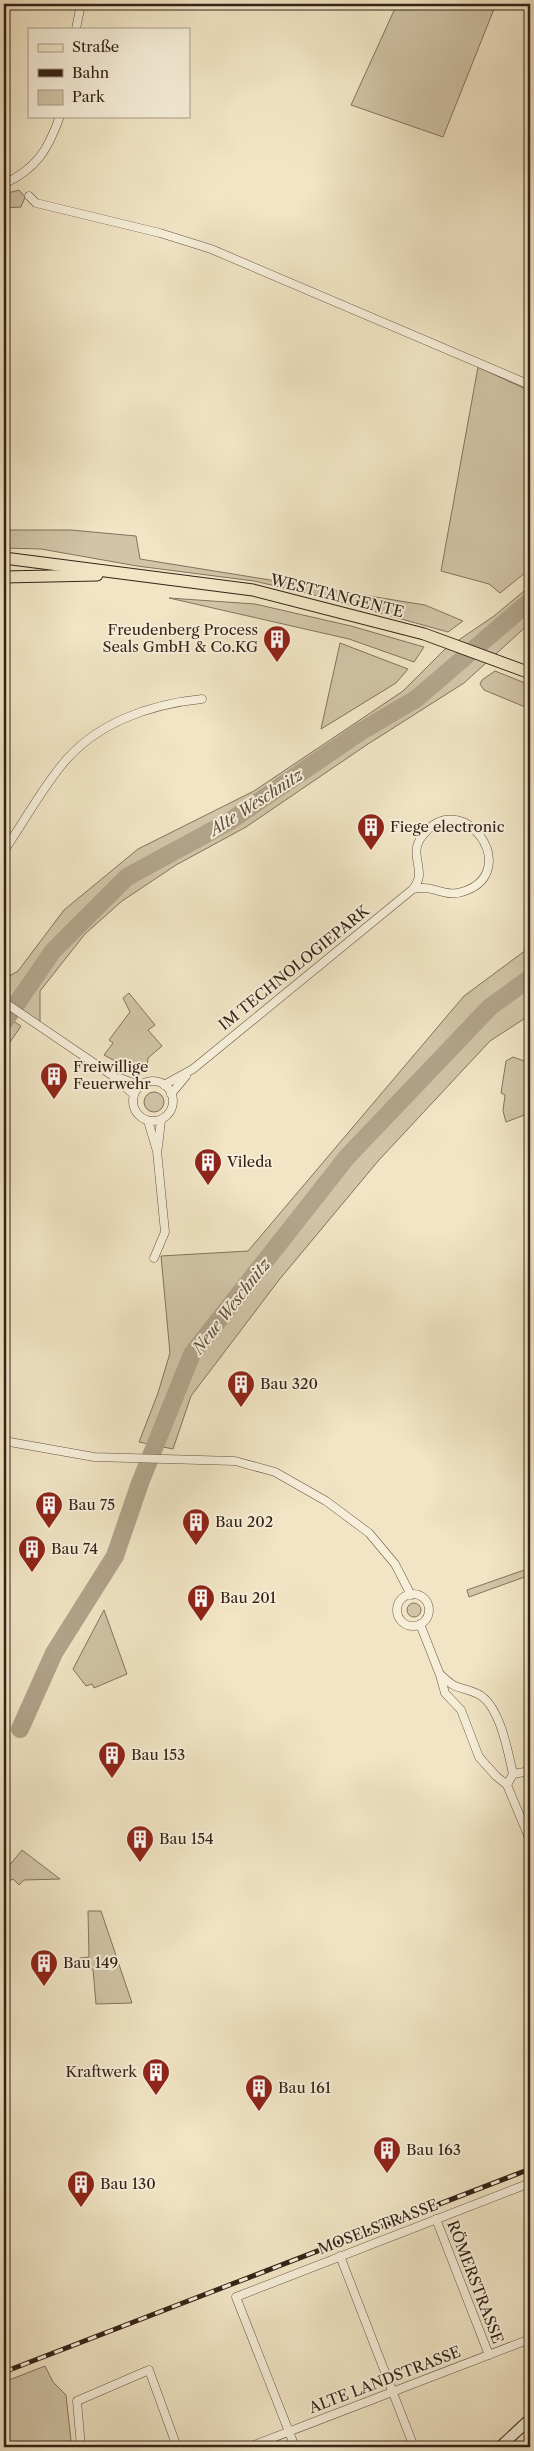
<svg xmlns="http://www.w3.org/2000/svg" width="534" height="2451" font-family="'Libre Caslon Text',serif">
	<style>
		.green { fill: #d1c4a7; stroke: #83735f }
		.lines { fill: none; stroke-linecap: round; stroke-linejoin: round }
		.river { stroke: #b1a38a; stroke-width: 18 }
		.minor-casing { stroke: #645342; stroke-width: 9 }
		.secondary-casing { stroke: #352217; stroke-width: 12 }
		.primary-casing { stroke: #352217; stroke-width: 13 }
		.minor { stroke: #f6eed9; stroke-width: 8 }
		.secondary { stroke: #f6eed9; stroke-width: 10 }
		.primary { stroke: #f1e5c5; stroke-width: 11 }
		.rail-casing { stroke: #352217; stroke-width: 5 }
		.rail { stroke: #f6eed9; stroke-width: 3; stroke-dasharray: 9; stroke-linecap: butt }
		.labels { text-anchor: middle; stroke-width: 4; stroke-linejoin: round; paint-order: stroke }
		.street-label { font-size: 15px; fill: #352217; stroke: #f6eed9 }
		.poi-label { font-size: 15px; fill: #352217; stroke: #f6eed9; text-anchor: start }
		.water-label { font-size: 16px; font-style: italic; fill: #604f3f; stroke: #f6eed9 }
	</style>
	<rect width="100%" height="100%" fill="#f1e5c5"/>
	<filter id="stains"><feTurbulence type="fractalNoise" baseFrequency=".004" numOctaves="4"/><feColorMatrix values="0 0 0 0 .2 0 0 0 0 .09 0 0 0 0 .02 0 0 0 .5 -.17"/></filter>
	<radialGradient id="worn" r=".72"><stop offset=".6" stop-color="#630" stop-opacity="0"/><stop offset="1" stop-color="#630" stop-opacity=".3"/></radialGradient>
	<g class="green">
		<path d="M397,4H496L443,137L351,105Z"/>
		<path d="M19,190L25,197L21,207L4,208V194Z"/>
		<path d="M478,367L530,391V569L500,593L489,584L441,571Z"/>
		<path d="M4,530H71L136,536L140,559L425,605L463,621L448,632L319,596L254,581L137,566L41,549L4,548Z"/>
		<path d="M530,586V623L464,683L368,744L246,827L176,865L122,901L85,934L40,991V1023L4,997V979L18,971L64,910L138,849L254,791L403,691L444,650L494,616Z"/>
		<path d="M169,598L255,604L351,626L424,647L414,662L349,639Z"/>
		<path d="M340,643L408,669L396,683L321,729Z"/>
		<path d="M495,671L530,685V709L484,690L480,684L482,680Z"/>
		<path d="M530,947V1015L490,1041L379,1160L279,1280L191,1396L173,1449L139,1442L158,1393L170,1353L161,1256L248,1251L464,996Z"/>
		<path d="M129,993L155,1025L148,1030L162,1046L148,1058L147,1070L137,1073L104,1055L113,1043L109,1040L130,1012L123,998Z"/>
		<path d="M4,1015L21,1026L4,1051Z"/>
		<path d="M513,1057L530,1063V1113L506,1122L503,1111L505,1095L501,1093L506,1061Z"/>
		<circle cx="154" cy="1102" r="10"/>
		<path d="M530,1568V1575L469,1597L467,1590Z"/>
		<circle cx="414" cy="1610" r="7"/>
		<path d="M104,1610L127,1674L94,1688L92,1684L86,1686L73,1669Z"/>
		<path d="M22,1850L60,1879L24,1880L19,1885L13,1879L4,1883V1872Z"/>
		<path d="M88,1911H101L132,2003L96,2004L93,1969L72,1967L80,1958L89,1957Z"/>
		<path d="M45,2366L53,2382L66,2395L71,2441L56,2447H4V2382Z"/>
	</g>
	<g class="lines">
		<g class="river">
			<path d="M4,1022L53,951L127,877L230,821L360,732L416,699L530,601"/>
			<path d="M20,1729L54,1653L115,1556L140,1483L192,1354L347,1157L490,1007L530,978"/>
		</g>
		<g class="minor-casing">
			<g id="minor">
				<path d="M76,29L81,4"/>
				<path d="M4,184C37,168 48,150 60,116"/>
				<path d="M29,196L36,203L160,233L211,249L530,385"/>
				<path d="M4,851C23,823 40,792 61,766C95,723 150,704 202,699"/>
				<path d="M4,1002L113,1076L134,1095"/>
				<path d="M120,1078L141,1086"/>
				<circle cx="153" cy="1101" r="20"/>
				<path d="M164,1085L193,1069L413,889C416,885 419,880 419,875C419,859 411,850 423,835C462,785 523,870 465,891C445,899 435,884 413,889"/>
				<path d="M171,1094L186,1076"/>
				<path d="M148,1121L157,1151L165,1232L154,1258"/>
				<path d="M158,1147L161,1120"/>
				<path d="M4,1441L94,1457L235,1461L275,1472L326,1501L369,1533L395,1564L411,1595"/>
				<circle cx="413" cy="1610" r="16"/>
				<path d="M420,1624L440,1675L445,1693L461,1710L479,1757L496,1776L507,1785"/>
				<path d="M441,1675C458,1692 460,1685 478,1694C500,1705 508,1752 513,1774"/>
				<path d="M530,1771L513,1774L507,1785L530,1840"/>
				<path d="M436,2219L489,2355"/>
				<path d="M340,2256L414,2447"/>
				<path d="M81,2447L77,2401L149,2370L177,2447"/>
				<path d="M249,2447L530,2339"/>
				<path d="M295,2447L236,2297L530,2183"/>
			</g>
		</g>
		<g class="secondary-casing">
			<path id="secondary" d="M500,2447L530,2419"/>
		</g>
		<g class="primary-casing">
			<g id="primary">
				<path d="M4,558L253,590L424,634L530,673"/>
				<path d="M4,577L97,575"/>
			</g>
		</g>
		<use href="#minor" class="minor"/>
		<use href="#secondary" class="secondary"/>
		<use href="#primary" class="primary"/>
		<g class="rail-casing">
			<path id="rail" d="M4,2372L530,2169"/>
		</g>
		<use href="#rail" class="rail"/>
	</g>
	<defs>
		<g id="building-pin" transform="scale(1.4375)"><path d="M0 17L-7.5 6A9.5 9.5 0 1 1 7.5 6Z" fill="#8f2418" stroke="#f6eed9"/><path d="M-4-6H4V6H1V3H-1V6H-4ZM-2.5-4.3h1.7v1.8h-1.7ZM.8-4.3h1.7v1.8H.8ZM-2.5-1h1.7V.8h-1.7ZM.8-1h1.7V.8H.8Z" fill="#fff"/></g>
	</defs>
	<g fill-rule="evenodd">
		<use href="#building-pin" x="277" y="639"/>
		<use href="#building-pin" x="371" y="827"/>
		<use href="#building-pin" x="54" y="1076"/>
		<use href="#building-pin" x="208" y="1162"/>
		<use href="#building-pin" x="241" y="1384"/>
		<use href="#building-pin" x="49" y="1505"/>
		<use href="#building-pin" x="196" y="1522"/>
		<use href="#building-pin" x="32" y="1549"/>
		<use href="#building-pin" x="201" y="1598"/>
		<use href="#building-pin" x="112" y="1755"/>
		<use href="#building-pin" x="140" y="1839"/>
		<use href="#building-pin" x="44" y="1963"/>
		<use href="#building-pin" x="156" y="2072"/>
		<use href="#building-pin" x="259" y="2088"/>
		<use href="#building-pin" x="387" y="2150"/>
		<use href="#building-pin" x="81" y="2184"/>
	</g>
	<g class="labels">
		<g class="street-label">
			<text transform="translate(337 596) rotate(14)" y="5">WESTTANGENTE</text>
			<text transform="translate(294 968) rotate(-39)" y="5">IM TECHNOLOGIEPARK</text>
			<text transform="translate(378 2227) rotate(-21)" y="5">MOSELSTRASSE</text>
			<text transform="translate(475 2282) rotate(69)" y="5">RÖMERSTRASSE</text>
			<text transform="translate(385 2380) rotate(-21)" y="5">ALTE LANDSTRASSE</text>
		</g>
		<g class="poi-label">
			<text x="258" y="635" text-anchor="end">Freudenberg Process<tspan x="258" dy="17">Seals GmbH &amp; Co.KG</tspan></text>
			<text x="390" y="832">Fiege electronic</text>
			<text x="73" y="1072">Freiwillige<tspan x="73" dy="17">Feuerwehr</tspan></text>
			<text x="227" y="1167">Vileda</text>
			<text x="260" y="1389">Bau 320</text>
			<text x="68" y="1510">Bau 75</text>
			<text x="215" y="1527">Bau 202</text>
			<text x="51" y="1554">Bau 74</text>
			<text x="220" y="1603">Bau 201</text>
			<text x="131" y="1760">Bau 153</text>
			<text x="159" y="1844">Bau 154</text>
			<text x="63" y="1968">Bau 149</text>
			<text x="137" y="2077" text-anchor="end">Kraftwerk</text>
			<text x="278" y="2093">Bau 161</text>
			<text x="406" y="2155">Bau 163</text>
			<text x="100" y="2189">Bau 130</text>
		</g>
		<g class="water-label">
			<text transform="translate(256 802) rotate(-33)" y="6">Alte Weschnitz</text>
			<text transform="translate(231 1306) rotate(-52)" y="6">Neue Weschnitz</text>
		</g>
	</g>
	<rect width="534" height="2451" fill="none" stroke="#f1e5c5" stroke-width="20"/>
	<rect x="5" y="5" width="524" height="2441" fill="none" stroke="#352217" stroke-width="2.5"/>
	<rect x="10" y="10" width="514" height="2431" fill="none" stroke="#352217"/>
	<rect x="28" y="28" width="162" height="90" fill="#f6eed9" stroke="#a99c8b"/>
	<rect x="38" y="44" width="25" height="8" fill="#f1e5c5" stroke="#a99c8b"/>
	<text x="72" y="52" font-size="15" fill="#352217">Straße</text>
	<rect x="38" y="69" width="25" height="8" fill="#352217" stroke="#a99c8b"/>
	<text x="72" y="78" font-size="15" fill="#352217">Bahn</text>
	<rect x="38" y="90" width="25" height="15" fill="#d1c4a7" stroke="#a99c8b"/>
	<text x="72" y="102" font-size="15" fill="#352217">Park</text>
	<rect width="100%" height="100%" filter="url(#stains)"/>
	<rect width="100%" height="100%" fill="url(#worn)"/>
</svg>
